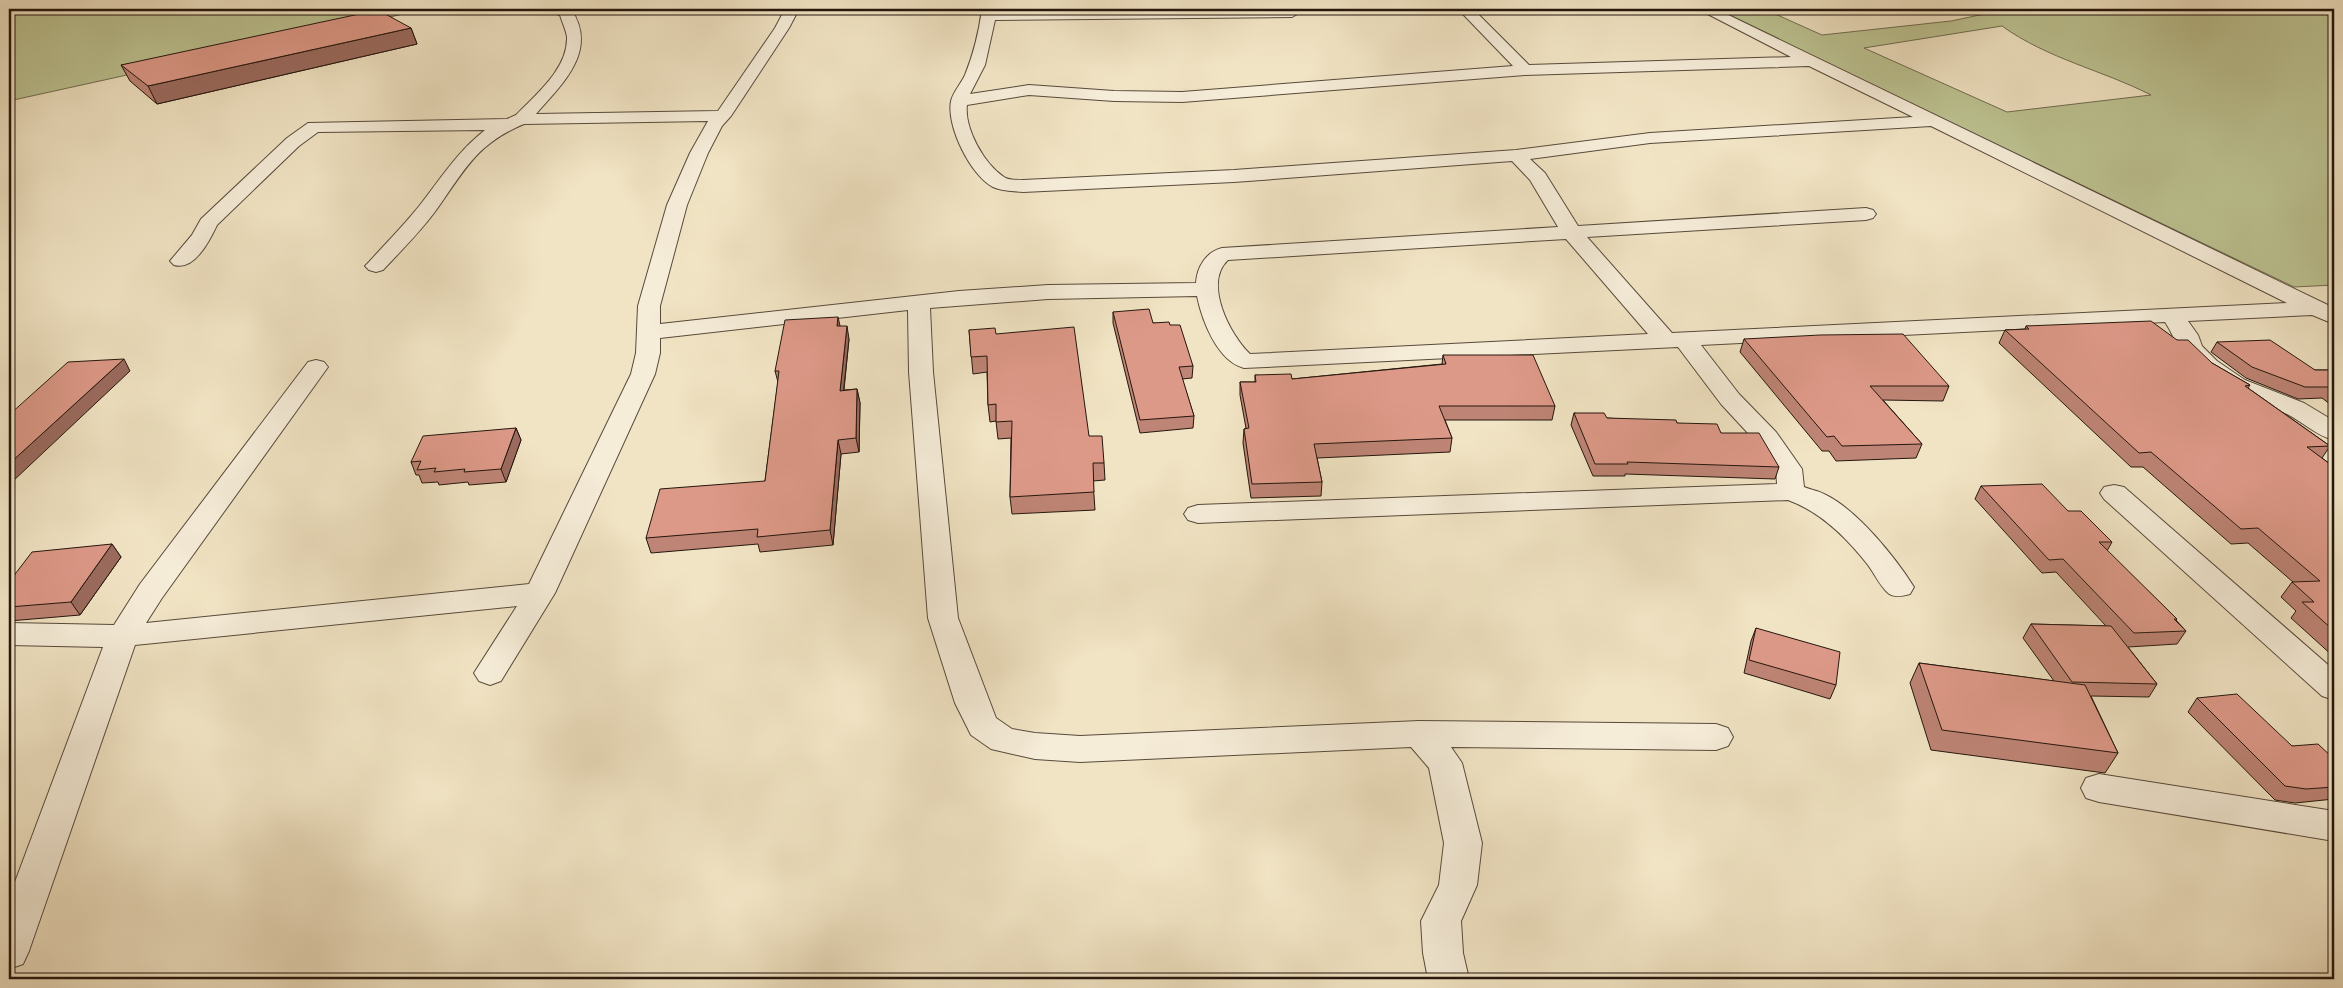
<svg xmlns="http://www.w3.org/2000/svg" width="2343" height="988" font-family="'IM FELL French Canon',serif">
	<style>
		.green { fill: #bdc392; stroke: #706c50; fill-rule: evenodd }
		.lines { fill: none; stroke-linecap: round; stroke-linejoin: round }
		.street-casing { stroke: #574a3b; stroke-width: 2 }
		.street { fill: #f6edd9; fill-rule: evenodd }
		.wall { fill: #be8475; stroke: #24160d }
		.shaded-wall { fill: #9b6b5f; stroke: #24160d }
		.building { fill: #d98; stroke: #24160d }
	</style>
	<rect width="100%" height="100%" fill="#f1e4c4"/>
	<filter id="stains"><feTurbulence type="fractalNoise" baseFrequency=".004" numOctaves="4"/><feColorMatrix values="0 0 0 0 .2 0 0 0 0 .09 0 0 0 0 .02 0 0 0 .5 -.17"/></filter>
	<radialGradient id="worn" r=".72"><stop offset=".6" stop-color="#630" stop-opacity="0"/><stop offset="1" stop-color="#630" stop-opacity=".3"/></radialGradient>
	<g class="green">
		<path d="M9,9H426L9,101Z"/>
		<path d="M1715,9H1764L1822,35L1951,21L1989,13V9H2334V285L2294,287ZM2002,26C2048,59 2102,70 2151,95L2007,112L1864,48Z"/>
	</g>
	<g class="lines">
		<g class="street-casing">
			<g id="street">
				<path d="M548,9H571C599,51 562,84 536,114L718,111L775,28L785,9H799L789,28L731,116L722,126L708,153L687,205L660,306V324L959,291L1048,285L1196,283C1197,267 1206,252 1222,248L1558,227L1530,180L1512,161L1234,182L1023,192C1014,191 1001,191 993,187C971,176 946,126 951,101C953,92 961,84 965,75C974,53 979,31 982,9H996V12L1292,9L1299,13L1292,17L995,20L985,65L970,94L1029,85L1114,91L1182,92L1513,66L1458,9H1473L1529,65L1791,57L1698,9H1716L2334,308V324L2312,315L2188,321L2198,335L2202,346L2217,361L2245,380L2304,403L2334,421V440C2317,436 2303,422 2287,414C2277,409 2265,407 2254,403C2228,393 2199,375 2182,353C2176,345 2172,332 2165,322L1701,345L1739,394L1776,432L1802,469L1804,487C1811,490 1820,491 1826,495C1858,511 1895,557 1914,587L1910,594C1903,596 1894,598 1888,593C1880,586 1874,573 1868,565C1847,538 1821,512 1788,500L1198,523L1188,520L1184,514L1188,508L1198,505L1777,484L1776,469L1758,444L1721,404L1678,347L1244,368C1217,361 1202,320 1197,296L1048,299L930,308L933,372L958,618L996,718L1012,729L1035,733L1080,736L1419,721L1716,724L1728,728L1733,737L1728,746L1716,750L1451,747L1462,763L1482,843L1477,885L1461,921L1463,953L1469,979H1428L1423,953L1421,921L1439,885L1444,843L1429,768L1411,747L1080,762L1035,759L991,749L971,735L955,703L928,618L909,372L908,310L660,338V353L655,374L555,593L501,681L490,685L479,681L474,673L517,606L135,645L29,951L23,964L9,969V898L103,647L9,645V623L114,625L140,584L308,362L316,360L324,362L328,367L162,598L146,623L529,584L631,374L636,353L638,306L667,205L690,153L708,121L524,124C474,145 464,172 434,213C419,233 400,252 383,270L376,272L369,270L365,266L369,262C386,243 404,225 420,205C441,178 458,151 485,130L318,132L299,146L217,225C209,242 194,271 174,265L170,261L192,235L201,219L287,138L308,123L507,119L516,115C535,95 568,69 567,37C566,30 562,22 560,15L550,12ZM1809,66L1913,117L1650,133L1516,150L1234,170L1023,180C1017,180 1008,180 1004,177C984,164 964,128 967,105L1029,95L1114,101L1182,102L1525,75ZM1931,126L2287,303L1672,333L1587,237L1866,220L1873,218L1876,214L1873,210L1866,208L1578,226L1545,173L1530,159L1650,143ZM1566,239L1648,334L1250,354C1230,335 1203,283 1228,260Z"/>
				<path d="M2114,485L2124,487L2334,670V700L2322,696L2104,499L2100,493L2104,487Z"/>
				<path d="M2099,774L2334,811V841L2099,802L2086,798L2081,788L2086,778Z"/>
			</g>
		</g>
		<use href="#street" class="street"/>
	</g>
	<g class="wall">
		<path d="M411,28L417,44L157,104L130,81L121,65Z"/>
		<path d="M1113,312L1153,323L1170,325L1193,366L1192,378L1182,379L1194,416L1193,428L1140,433L1113,323Z"/>
		<path d="M840,326L849,339L844,390L857,389L860,403L859,452L841,454L833,545L760,552L758,544L651,553L646,538L765,481L778,382L775,371Z"/>
		<path d="M2026,326L2177,340L2212,363L2250,385L2248,388L2330,446L2322,458L2334,467V657L2291,618L2296,611L2281,597L2292,582H2293L2248,543L2231,544L2143,467H2131L1999,343L2005,330L2025,329Z"/>
		<path d="M969,330L996,334L1089,436L1104,463L1105,480L1093,481L1095,510L1012,514L1010,497L1011,438L998,439L996,421L990,422L988,405L987,372L973,374Z"/>
		<path d="M1744,339L1949,386L1943,401L1883,400L1922,444L1916,458L1836,461L1829,451H1822L1740,352Z"/>
		<path d="M2217,342L2315,370H2334V407L2322,398L2298,399L2246,378L2211,352Z"/>
		<path d="M1443,355L1555,406L1552,420H1445L1452,438L1450,452L1317,458L1322,482L1321,496L1251,498L1243,443L1244,429L1246,428L1240,395V382H1255V375L1292,379L1442,364Z"/>
		<path d="M1574,413L1607,418L1677,423L1721,433L1779,467L1775,479L1625,474V476H1593L1571,425Z"/>
		<path d="M516,428L521,440L506,482L469,485L468,482L439,485L438,482L422,483L419,475H416L411,462Z"/>
		<path d="M1981,486L2068,511L2112,542L2107,551L2177,619L2176,620L2186,631L2177,644L2128,647L2157,684L2149,697L2091,696L2118,753L2105,773L1931,750L1910,683L1919,663L2054,681L2023,638L2031,624L2106,626L2056,572L2042,573L1975,499Z"/>
		<path d="M112,544L121,557L80,615L9,621V582Z"/>
		<path d="M1756,628L1836,685L1830,699L1744,673L1751,641Z"/>
		<path d="M2197,698L2292,746L2334,759V799L2295,803L2275,800L2188,712Z"/>
	</g>
	<g class="shaded-wall">
		<path d="M411,28L417,44L157,104L148,86Z"/>
		<path d="M838,317L841,330L837,326Z"/>
		<path d="M847,326L849,339L842,405L840,391Z"/>
		<path d="M124,359L130,371L12,482L9,477V464Z"/>
		<path d="M857,389L860,403L859,452L856,438Z"/>
		<path d="M516,428L521,440L506,482L501,469Z"/>
		<path d="M838,440L841,454L833,545L830,530Z"/>
		<path d="M112,544L121,557L80,615L71,602Z"/>
	</g>
	<g class="building">
		<path d="M378,10L411,28L148,86L121,65Z"/>
		<path d="M1149,309L1153,323L1169,322L1170,325H1180L1193,366L1179,367L1194,416L1140,420L1113,312Z"/>
		<path d="M838,317L837,326H847L840,391L857,389L856,438L838,440L830,530L757,537L758,529L646,538L660,489L765,481L779,371H775L785,320Z"/>
		<path d="M2151,321L2177,340H2188L2212,363L2250,385L2245,386L2330,446L2307,447L2334,467V631L2302,602H2314L2292,582L2320,581L2258,528L2241,529L2151,452L2139,453L2005,330L2029,329L2026,326Z"/>
		<path d="M1074,327L1089,436H1102L1104,463H1093L1094,492L1010,497L1012,421L996,422V404L988,405L987,356L971,357L969,330L995,328L996,334Z"/>
		<path d="M1903,334L1949,386H1870L1922,444L1842,446L1834,436L1827,437L1744,339L1820,335Z"/>
		<path d="M2270,340L2315,370H2334V391L2329,387H2305L2252,367L2217,342Z"/>
		<path d="M1443,355H1533L1555,406H1439L1452,438L1314,444L1322,482L1252,484L1244,429L1249,428L1240,382H1256L1255,375L1291,374L1292,379L1446,364Z"/>
		<path d="M124,359L9,464V415L68,362Z"/>
		<path d="M1574,413H1604L1607,418L1676,420L1677,423L1717,424L1721,433H1759L1779,467L1627,462L1628,464H1595Z"/>
		<path d="M516,428L501,469L464,472L465,469L434,472L436,468L417,470L421,461L411,462L423,436Z"/>
		<path d="M2042,484L2068,511H2081L2112,542H2099L2177,619H2174L2186,631L2134,633L2063,559L2049,560L1981,486Z"/>
		<path d="M112,544L71,602L9,607V582L32,552Z"/>
		<path d="M2031,624L2111,626L2157,684L2072,682Z"/>
		<path d="M1756,628L1840,652L1836,685L1749,660Z"/>
		<path d="M1919,663L2085,685L2118,753L1942,730Z"/>
		<path d="M2237,694L2292,746L2318,744L2334,759V787L2306,789L2285,786L2197,698Z"/>
	</g>
	<rect width="2343" height="988" fill="none" stroke="#f1e4c4" stroke-width="30"/>
	<rect x="10" y="10" width="2323" height="968" fill="none" stroke="#24160d" stroke-width="2.5"/>
	<rect x="15" y="15" width="2313" height="958" fill="none" stroke="#24160d"/>
	<rect width="100%" height="100%" filter="url(#stains)"/>
	<rect width="100%" height="100%" fill="url(#worn)"/>
</svg>
